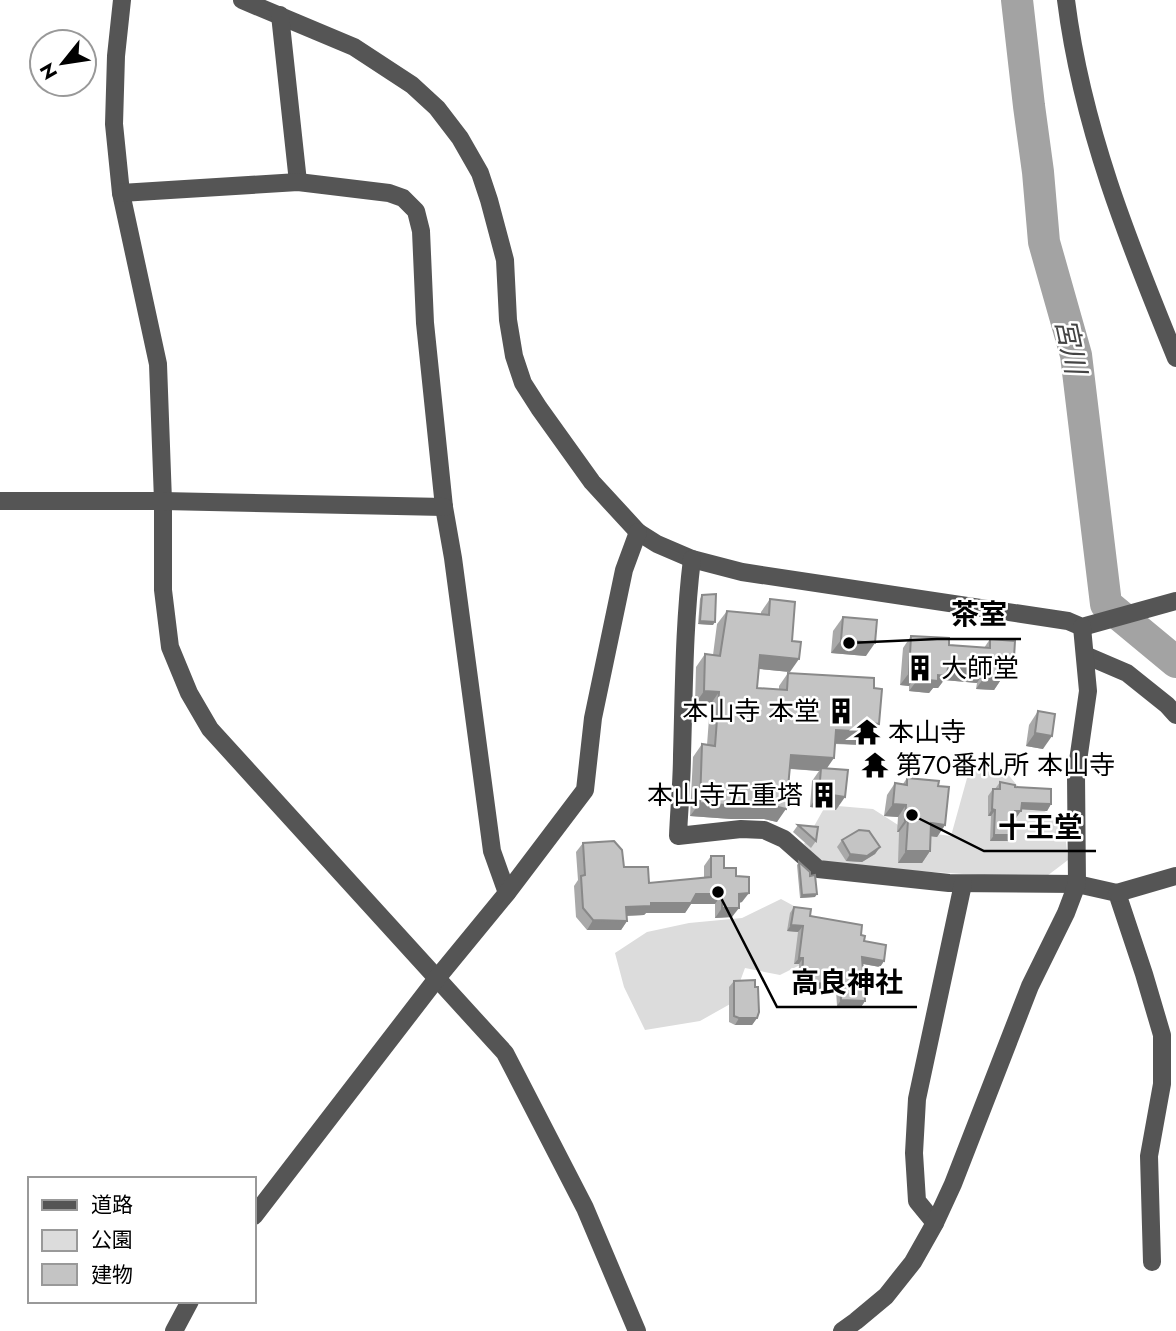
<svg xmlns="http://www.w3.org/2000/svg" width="1176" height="1331" font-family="Jost,'Noto Sans JP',sans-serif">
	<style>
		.green { fill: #dcdcdc }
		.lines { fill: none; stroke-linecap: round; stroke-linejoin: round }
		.river { stroke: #a3a3a3; stroke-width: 32 }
		.minor { stroke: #555; stroke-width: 18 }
		.wall { fill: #a9a9a9 }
		.shaded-wall { fill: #898989 }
		.building { fill: #c4c4c4; stroke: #898989; stroke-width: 2 }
		.labels { text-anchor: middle; stroke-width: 5; stroke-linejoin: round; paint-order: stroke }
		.poi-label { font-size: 26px; fill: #000; stroke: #fff; text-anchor: start }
		.water-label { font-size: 28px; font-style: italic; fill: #444; stroke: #fff }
		.leader { fill: none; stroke: #000; stroke-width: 2.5 }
		.callout-dot { fill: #000; stroke: #fff; stroke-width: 2.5 }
		.callout-label { font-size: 28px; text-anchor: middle; font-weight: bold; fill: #000; stroke: #fff; stroke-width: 5; stroke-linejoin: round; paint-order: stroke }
	</style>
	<rect width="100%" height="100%" fill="#fff"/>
	<g class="green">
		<path d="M969,771L1006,772L1031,802L1064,824L1068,860L1043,879L824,865L804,844L826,805L873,809L906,830L951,836Z"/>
		<path d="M781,899L831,926L824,953L780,975L745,968L732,1003L700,1021L645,1030L624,987L615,953L647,932L689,923L742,918Z"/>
	</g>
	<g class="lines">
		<path class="river" d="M1017,0L1029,106L1038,172L1044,242L1076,355L1106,604L1176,662"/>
		<g class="minor">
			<path d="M122,0L116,56L114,124L121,193L158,364L163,501V590L170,647L189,693L210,729L505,1053L585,1208L637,1331"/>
			<path d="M242,0L354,47L412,85L437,108L460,138L480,173L489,200L505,260L508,320L514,356L523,383L539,408L592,482L638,532L657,544L692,559L742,572L1068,621L1082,627L1176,601"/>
			<path d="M1066,0C1082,127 1128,241 1176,358"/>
			<path d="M280,15L298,182"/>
			<path d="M121,193L298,182L389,193L403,198L416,211L421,231L425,323L444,507L453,558L492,851L507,893"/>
			<path d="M0,501H163L444,507"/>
			<path d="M692,559C684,624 684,689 682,755C682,782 679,809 678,836L741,829L764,830L784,839L818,869L949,883L1077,884L1117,893L1144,974L1162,1035V1084L1149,1156L1152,1262"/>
			<path d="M1085,655L1127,673L1167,705L1176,715"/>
			<path d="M1117,893L1176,876"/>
			<path d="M254,1216L438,977L507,893L585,790L593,718L624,570L638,532"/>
			<path d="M935,1223L917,1201L914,1153L917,1099L963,884"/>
			<path d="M174,1331L190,1301"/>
			<path d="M842,1331L856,1321L886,1296L913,1262L935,1223L953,1184L1030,986L1066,913L1077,884L1076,775L1088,691L1082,627"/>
		</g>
	</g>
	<g class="wall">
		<path d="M702,595L713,625L698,624L700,599Z"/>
		<path d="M770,599L790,672L759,669L757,688L779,690V686L788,673L874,688L879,724L870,737L868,736L861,745L835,744L827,768L836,810L810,807L812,781L819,771L790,769L777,822L764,819H731L690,816L693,757L702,744L707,745L710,705L695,704L696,667L705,654L713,655L717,624L727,611L761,614V612Z"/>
		<path d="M843,617L866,656L831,653L833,631Z"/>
		<path d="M911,636L949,645L984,648L990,639L1005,670H1003L1002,678L994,690L976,689L977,683L944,680L938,688H933L929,693L909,691V686L900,685L903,648Z"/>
		<path d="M1038,711L1043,749L1026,746L1029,725Z"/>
		<path d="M907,778L938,786L945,825L937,837L930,836V851L922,863H898L899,832H897L898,817L884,816L887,795L895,783L903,784Z"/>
		<path d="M1000,782L1015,787L1051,804L1047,811L1021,809L1016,818H1015L1014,835L1010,841H990L991,816H988V796L993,789H995Z"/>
		<path d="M798,825L816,841L811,848L793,832Z"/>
		<path d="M842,840L880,847L875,854L862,862L846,861L837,847Z"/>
		<path d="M583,843L649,883L704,878V866L711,856L736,876L742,902L739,903L732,917L715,918V904H691L685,913H646L644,915L627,916V921L621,930H587L576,917L574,886L578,880L576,852Z"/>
		<path d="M799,862L810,876L815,897L800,898L797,865Z"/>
		<path d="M794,907L810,916L861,935L864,941L884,961L880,967L863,964L865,1001L861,1007L837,1006L836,990L798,989L799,964H794L798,932L787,931L790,913Z"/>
		<path d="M734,981L757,1018L752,1025H735L729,1022V987Z"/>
	</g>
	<g class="shaded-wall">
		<path d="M700,621L715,622L713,625L698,624Z"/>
		<path d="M841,640L875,643L866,656L831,653Z"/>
		<path d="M760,655L799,659L790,672L751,668Z"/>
		<path d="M1004,657L1014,658L1005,670H996Z"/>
		<path d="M948,667L985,670L977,683L944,680L938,688H933L929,693L909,691L918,679L938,675Z"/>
		<path d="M909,673L918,674L909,686L900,685Z"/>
		<path d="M985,676L1002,678L994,690L976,689Z"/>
		<path d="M704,691L719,692L710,705L695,704Z"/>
		<path d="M872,723L879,724L870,737L868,736L861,745L827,743L836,730Z"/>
		<path d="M1035,733L1052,736L1043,749L1026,746Z"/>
		<path d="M791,755L834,758L825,771L821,768L819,771L782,768Z"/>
		<path d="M819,793L845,797L836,810L810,807Z"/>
		<path d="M700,803L774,806L786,809L777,822L764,819H731L690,816Z"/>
		<path d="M1022,803L1051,804L1047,811L1017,809Z"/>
		<path d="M893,804L906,805L898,817L884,816Z"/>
		<path d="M992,809L995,810L991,816H988Z"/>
		<path d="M1015,811H1021L1016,818L1011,817Z"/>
		<path d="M905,820H908L899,832H897Z"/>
		<path d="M931,823L945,825L937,837L922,835Z"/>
		<path d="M994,835H1014L1010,841H990Z"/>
		<path d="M880,847L875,854L862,862L846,861L850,854Z"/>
		<path d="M906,851H930L922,863H898Z"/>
		<path d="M749,893L742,902L732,904L739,894Z"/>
		<path d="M696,894H722L715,904H691L685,913H646L644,915L620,916L626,907Z"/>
		<path d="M817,894L815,897L800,898L802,895Z"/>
		<path d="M722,908H739L732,917L715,918Z"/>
		<path d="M593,920L627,921L621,930H587Z"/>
		<path d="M791,925L803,926L798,932L787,931Z"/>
		<path d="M862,957L884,961L880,967L858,963Z"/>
		<path d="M799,958H803L799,964H794Z"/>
		<path d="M802,983L840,984L836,990L798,989Z"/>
		<path d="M841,1000L865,1001L861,1007L837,1006Z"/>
		<path d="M739,1018H757L752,1025H735Z"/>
	</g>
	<g class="building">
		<path d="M716,594L715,622L700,621L702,595Z"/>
		<path d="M770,599L795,602L792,641L801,642L799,659L760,655L757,688L787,690L788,673L874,678V688L882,689L879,724L872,723L870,732L836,730L834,758L791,755L786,809L774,806H740L700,803L702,744L715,746L719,692L704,691L705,654L720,656L727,611L769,615Z"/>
		<path d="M843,617L877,620L875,643L841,640Z"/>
		<path d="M911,636L949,638V645L990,648V639L1015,641L1014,658L1004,657L1002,678L985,676V670L948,667L947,676L938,675V681L918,679V674L909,673Z"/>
		<path d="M1038,711L1055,714L1052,736L1035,733Z"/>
		<path d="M821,768L848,770L845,797L819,793Z"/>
		<path d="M907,778L939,781L938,786L949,787L945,825L931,823L930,851H906L908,820H905L906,805L893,804L895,783L907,785Z"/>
		<path d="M1000,782L1015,785V787L1051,789V804L1022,803L1021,811H1015L1014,835H994L995,810L992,809L993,789H1000Z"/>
		<path d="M798,825L818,827L816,841Z"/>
		<path d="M859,830L869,831L880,847L867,856L850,854L842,840Z"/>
		<path d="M614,841L622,850L624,867H648L649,883L711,877V856H724V868H736V876L749,877V893L739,894V908H722V894H696L691,903H651V906L626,907L627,921L593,920L583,908L581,876L585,875L583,843Z"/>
		<path d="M799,862L810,872V876L815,875L817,894L802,895Z"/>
		<path d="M794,907L811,909L810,916L862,925L861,935L865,936L864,941L886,945L884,961L862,957L865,1001L841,1000L840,984L802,983L803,958H799L803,926L791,925Z"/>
		<path d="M755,980V987H758L759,1012L757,1018H739L734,1016V981Z"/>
	</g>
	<defs>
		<g id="building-bare" transform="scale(2.1)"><path d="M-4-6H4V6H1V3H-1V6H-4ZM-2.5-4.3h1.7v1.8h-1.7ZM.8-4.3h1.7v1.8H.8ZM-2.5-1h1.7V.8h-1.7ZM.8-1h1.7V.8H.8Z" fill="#000" stroke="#fff" stroke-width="2.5" paint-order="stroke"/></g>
		<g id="temple-bare" transform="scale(2.1)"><path d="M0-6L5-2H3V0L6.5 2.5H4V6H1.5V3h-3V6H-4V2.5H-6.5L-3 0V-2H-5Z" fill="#000" stroke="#fff" stroke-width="2.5" paint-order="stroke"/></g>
	</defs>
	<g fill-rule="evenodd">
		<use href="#building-bare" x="920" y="668"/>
		<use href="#building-bare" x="841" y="711"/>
		<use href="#temple-bare" x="867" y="732"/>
		<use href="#temple-bare" x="875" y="765"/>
		<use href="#building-bare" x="824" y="795"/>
	</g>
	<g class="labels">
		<g class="poi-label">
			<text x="941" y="677">大師堂</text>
			<text x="820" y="720" text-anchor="end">本山寺 本堂</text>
			<text x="888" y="741">本山寺</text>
			<text x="896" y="774">第70番札所 本山寺</text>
			<text x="803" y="804" text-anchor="end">本山寺五重塔</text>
		</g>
		<g class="water-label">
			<text transform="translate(1071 346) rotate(78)" y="10">宮川</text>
		</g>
	</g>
	<path class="leader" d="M849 643L937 639H1021M912 815L984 851H1096M718 892L777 1007H917"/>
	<g class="callout-dot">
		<circle cx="849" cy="643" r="7"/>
		<circle cx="912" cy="815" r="7"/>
		<circle cx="718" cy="892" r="7"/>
	</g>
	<g class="callout-label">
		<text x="979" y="624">茶室</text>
		<text x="1040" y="837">十王堂</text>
		<text x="847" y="992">高良神社</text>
	</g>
	<rect x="28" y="1177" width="228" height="126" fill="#ffffff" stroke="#999999" stroke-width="2"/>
	<rect x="42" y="1200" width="35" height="10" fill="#555555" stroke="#999999" stroke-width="2"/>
	<text x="91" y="1212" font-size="21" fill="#000000">道路</text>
	<rect x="42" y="1230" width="35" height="21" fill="#dcdcdc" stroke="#999999" stroke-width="2"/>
	<text x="91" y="1247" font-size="21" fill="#000000">公園</text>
	<rect x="42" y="1264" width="35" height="21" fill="#c4c4c4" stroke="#999999" stroke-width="2"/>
	<text x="91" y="1282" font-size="21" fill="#000000">建物</text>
	<g transform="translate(63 63) rotate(240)"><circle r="33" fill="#ffffff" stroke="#999999" stroke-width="2"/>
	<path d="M0-5L12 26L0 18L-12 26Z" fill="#000000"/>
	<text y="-10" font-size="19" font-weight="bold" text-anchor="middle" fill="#000000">N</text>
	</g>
</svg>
